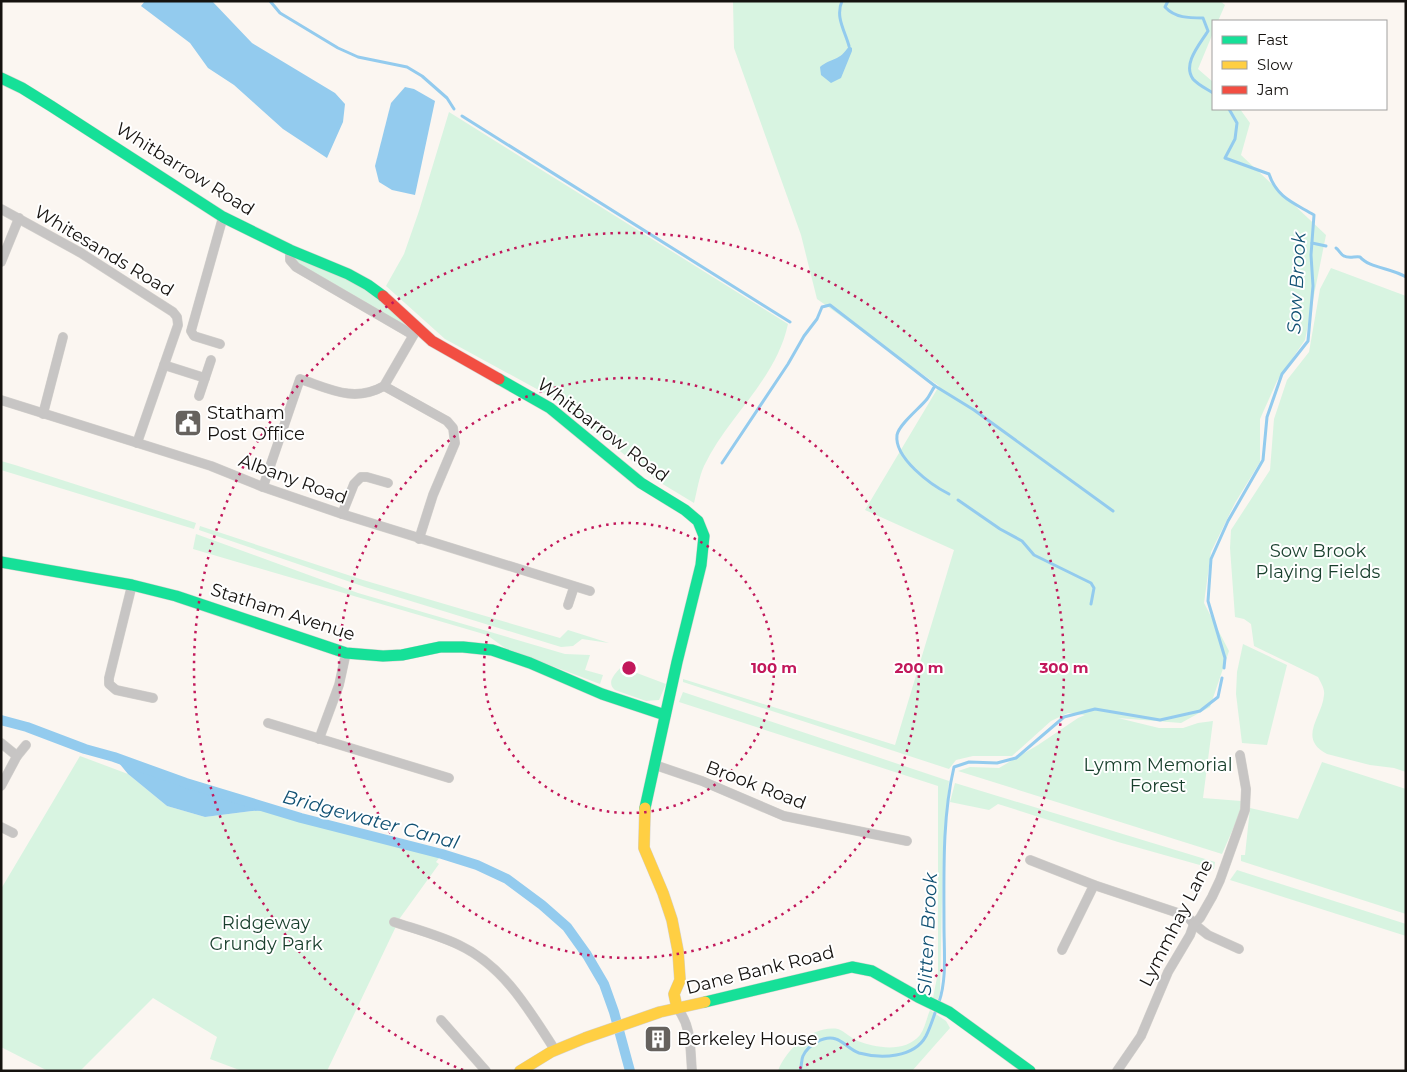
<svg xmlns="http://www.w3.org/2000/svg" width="1407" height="1072" font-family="Montserrat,sans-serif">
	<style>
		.green { fill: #d8f4e1 }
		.water { fill: #93cbee }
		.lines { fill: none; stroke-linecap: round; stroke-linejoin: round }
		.stream { stroke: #93cbee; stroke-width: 3 }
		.canal { stroke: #93cbee; stroke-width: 10 }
		.street-casing { stroke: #d5d2ce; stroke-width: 10 }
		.fast-casing { stroke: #d5d2ce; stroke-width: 12 }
		.slow-casing { stroke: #d5d2ce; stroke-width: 12 }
		.jam-casing { stroke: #d5d2ce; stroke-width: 12 }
		.street { stroke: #c7c5c4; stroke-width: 9 }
		.fast { stroke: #16e098; stroke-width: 11 }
		.slow { stroke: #ffcf43; stroke-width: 11 }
		.jam { stroke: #f24e42; stroke-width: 11 }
		.ring { fill: none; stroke: #c2185b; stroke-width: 2.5; stroke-dasharray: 2.5 5 }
		.labels { text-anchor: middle; stroke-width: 4; stroke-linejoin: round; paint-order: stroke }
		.street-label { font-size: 18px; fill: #15120f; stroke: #fff }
		.poi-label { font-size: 18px; fill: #15120f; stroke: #fff; text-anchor: start }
		.park-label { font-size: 18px; fill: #183f2c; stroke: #fff }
		.water-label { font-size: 19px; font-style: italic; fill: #115173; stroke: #fff }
		.centre { fill: #c2185b; stroke: #fff; stroke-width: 2.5 }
		.ring-label { font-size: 15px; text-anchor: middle; font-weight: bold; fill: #c2185b; stroke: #fff; stroke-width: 4; stroke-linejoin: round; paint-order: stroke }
	</style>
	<rect width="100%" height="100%" fill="#fbf6f1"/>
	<g class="green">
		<path d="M733,1H1220L1225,5L1218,21H1213V33L1198,69L1213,82V109H1240L1250,123L1241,155L1326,235L1305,340L1277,381L1260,419V462L1235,503L1211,552L1204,603L1229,651L1210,707L1181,723L1118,718L1159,728H1183L1198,723L1213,721L1203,798L1241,801L1240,813L1222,854L958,771L970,767L999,768L1038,745L1078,718L1085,715L1068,713L1051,721L1012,756H973L956,760L949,769L683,682V679L895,745L954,550L865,510L939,386L817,299L801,235L734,48Z"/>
		<path d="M449,112L788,324C776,380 728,416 704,466C699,477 697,491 694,503L656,480L555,399L445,339L386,286L404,254L419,211Z"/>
		<path d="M290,250L382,295L413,335L296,267Z"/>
		<path d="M1331,268L1406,296V772L1394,768L1370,765L1327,754C1297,738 1322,718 1324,695C1325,689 1321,683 1318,677L1254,646L1251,624L1244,619L1235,617L1230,548L1231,530L1270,470L1274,419L1287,380L1309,352L1320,289Z"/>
		<path d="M1,461L15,465L196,523L194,529L1,470Z"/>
		<path d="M200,526L363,580L560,638L568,630L609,643L582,639L573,646L561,647L365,587L199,530Z"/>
		<path d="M196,534L358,593L565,654L590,655L585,670L603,675L600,684L505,648L487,635L193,549Z"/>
		<path d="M1243,644L1287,665L1267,745L1242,743L1236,694L1237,672Z"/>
		<path d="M621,667L666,684L659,700L646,701L615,690C606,682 615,674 621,667Z"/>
		<path d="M683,692L949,781L943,848L940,993L938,999L933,998L938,972V786L679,702Z"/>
		<path d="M80,756L128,774L167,806L205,817L252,811L275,810L306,820L442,854L436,862L439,864L400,918L327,1071H242L210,1059L217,1037L153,998L80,1071H48L1,1047V889Z"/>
		<path d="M1322,762L1406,789V914L1241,861V855H1245L1250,808L1298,819Z"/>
		<path d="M955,783L1215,862L1214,869L1118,842L998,804L989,810L950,802Z"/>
		<path d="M1237,870L1406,924V936L1230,880Z"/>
		<path d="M930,1010L946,1021L950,1028L912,1071H778C786,1049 813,1025 838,1029C844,1031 851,1038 858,1041C876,1048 905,1053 920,1035C925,1028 927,1017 930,1010Z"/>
	</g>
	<g class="water">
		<path d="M145,1H212L252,43L335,93L345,104L343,122L327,158L283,129L234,85L208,68L190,43L141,6Z"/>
		<path d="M849,46L852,48V51L841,78L831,83L821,75L820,67C832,57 839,62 849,46Z"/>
		<path d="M405,87L414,89L435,101L415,195L392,190L379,182L375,166L391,103Z"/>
		<path d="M114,757L186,783L275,810L252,811L205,817L167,806L128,774Z"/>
	</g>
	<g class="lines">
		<g class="stream">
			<path d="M270,1L280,13L338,48L358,57L407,67L422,76L447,98L454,109"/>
			<path d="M842,1C835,17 845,31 849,46"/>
			<path d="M1168,1L1165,7C1175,18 1189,18 1203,18L1208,31C1200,44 1182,64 1193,79C1198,85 1207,89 1213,93"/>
			<path d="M462,116L790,322"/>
			<path d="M1312,243L1326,246"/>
			<path d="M1336,248C1339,250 1341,255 1344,256C1349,259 1355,256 1360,257C1369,268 1392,268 1406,277"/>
			<path d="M935,386C932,390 930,395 927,399C920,408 899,424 897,435C894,458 931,485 949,494"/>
			<path d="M722,463L788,364L804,336L817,319L822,307L830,305L935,386L974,410L1113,511"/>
			<path d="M958,500L1000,529L1022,541L1034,555L1091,583L1094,588L1091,604"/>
			<path d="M1224,668L1225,658L1208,601L1211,559L1228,521L1263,460L1267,417L1282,374L1308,341L1313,286L1311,255L1314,215C1294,203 1277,198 1269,174L1225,158L1235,139L1237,123L1229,109"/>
			<path d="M939,1002C947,979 944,951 944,926C944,874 942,818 954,767L969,762L997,763L1016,758L1064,717L1095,709L1160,720L1200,711L1218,697L1222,678"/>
			<path d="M800,1071C802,1066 801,1060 803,1056C808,1045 824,1035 836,1039C843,1041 850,1050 859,1053C881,1059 914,1058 926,1036C930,1028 933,1019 936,1010"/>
		</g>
		<path class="canal" d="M1,720L27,727L85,749L114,757L186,783L301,818L442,854L477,865L507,879L542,905L567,927L587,955L604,984L614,1012L630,1071"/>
		<g class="street-casing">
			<g id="street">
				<path d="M1,209L81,253L173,312L177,317L178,325L137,443"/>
				<path d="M290,250V260L296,267L413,335"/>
				<path d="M1,262L19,218"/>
				<path d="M220,344L194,336L191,331L223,217"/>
				<path d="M164,365L205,378"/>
				<path d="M384,386L447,421L453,428L455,443L433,495L419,539"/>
				<path d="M199,396L211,360"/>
				<path d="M1,400L211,466L263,487L342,514L590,591"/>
				<path d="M43,414L63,337"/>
				<path d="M263,487L300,379C330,389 354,403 384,386L417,329"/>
				<path d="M342,514L354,484L361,477H367L388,483"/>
				<path d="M132,585L109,678V684L116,690L153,698"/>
				<path d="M568,605L574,587"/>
				<path d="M268,723L449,778"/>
				<path d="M319,739L339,685L346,653"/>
				<path d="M1,743L17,756"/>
				<path d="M655,765L702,781L784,816L907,841"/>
				<path d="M1,786L17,756L26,745"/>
				<path d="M1,827L13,833"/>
				<path d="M1030,860L1094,885L1187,916L1194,924L1208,935L1239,949"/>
				<path d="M394,922C415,929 438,935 459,945C504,966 529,1010 555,1050"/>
				<path d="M1062,950L1094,885"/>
				<path d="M677,1008C692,1026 690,1049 692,1071"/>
				<path d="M441,1020L486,1071"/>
				<path d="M1117,1071L1141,1036L1168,972L1190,935L1194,924L1200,918L1212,897L1220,880L1245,810L1246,789L1240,755"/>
			</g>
		</g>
		<g class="fast-casing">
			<g id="fast">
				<path d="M1,78L22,88L51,106L223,217L290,250L348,274L368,285L383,296"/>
				<path d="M499,379L550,408L641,483L685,510L698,521L704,536L701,565L677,662L645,808"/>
				<path d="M1,562L132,585L176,596L346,653L383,656L402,655L440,647H463L492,650L530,663L602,694L665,715"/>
				<path d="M705,1002L852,967L872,971L918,997L949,1012L1030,1071"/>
			</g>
		</g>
		<g class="slow-casing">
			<g id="slow">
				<path d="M645,808L644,848L663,893L672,920L678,951L680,980L674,994L677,1008"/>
				<path d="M520,1071L551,1052L585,1038L660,1012L705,1002"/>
			</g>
		</g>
		<g class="jam-casing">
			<path id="jam" d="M383,296L432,341L499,379"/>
		</g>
		<use href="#street" class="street"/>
		<use href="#fast" class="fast"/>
		<use href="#slow" class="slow"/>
		<use href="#jam" class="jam"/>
	</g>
	<g class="ring">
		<circle cx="629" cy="668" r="145"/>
		<circle cx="629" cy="668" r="290"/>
		<path d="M463 1070A435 435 0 1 1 795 1070"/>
	</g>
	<defs>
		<g id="civic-square" transform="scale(1.4375)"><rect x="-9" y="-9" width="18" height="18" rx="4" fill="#66625e" stroke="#fff"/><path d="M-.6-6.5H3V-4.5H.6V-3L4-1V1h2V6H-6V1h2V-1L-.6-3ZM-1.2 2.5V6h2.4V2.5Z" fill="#fff"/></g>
		<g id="building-square" transform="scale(1.4375)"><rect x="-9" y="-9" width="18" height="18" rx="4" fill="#66625e" stroke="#fff"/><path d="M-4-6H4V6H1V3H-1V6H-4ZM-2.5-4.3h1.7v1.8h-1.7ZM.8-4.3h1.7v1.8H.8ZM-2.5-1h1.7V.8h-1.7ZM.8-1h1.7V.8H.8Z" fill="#fff"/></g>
	</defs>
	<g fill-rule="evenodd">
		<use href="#civic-square" x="188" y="423"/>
		<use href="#building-square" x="658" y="1039"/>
	</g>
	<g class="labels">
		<g class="street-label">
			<text transform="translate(185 169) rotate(32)" y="6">Whitbarrow Road</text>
			<text transform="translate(104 251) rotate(31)" y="6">Whitesands Road</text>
			<text transform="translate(603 430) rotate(37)" y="6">Whitbarrow Road</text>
			<text transform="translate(293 479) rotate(20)" y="6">Albany Road</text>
			<text transform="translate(283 612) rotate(18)" y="6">Statham Avenue</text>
			<text transform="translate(756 785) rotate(21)" y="6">Brook Road</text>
			<text transform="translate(1176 923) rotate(-63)" y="6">Lymmhay Lane</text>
			<text transform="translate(760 970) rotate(-14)" y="6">Dane Bank Road</text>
		</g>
		<g class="poi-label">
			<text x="207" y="419">Statham<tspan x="207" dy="21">Post Office</tspan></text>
			<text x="677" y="1045">Berkeley House</text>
		</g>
		<g class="park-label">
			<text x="1318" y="557">Sow Brook<tspan x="1318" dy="21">Playing Fields</tspan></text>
			<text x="1158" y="771">Lymm Memorial<tspan x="1158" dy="21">Forest</tspan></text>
			<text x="266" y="929">Ridgeway<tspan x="266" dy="21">Grundy Park</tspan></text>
		</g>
		<g class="water-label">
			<text transform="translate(1296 283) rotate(-87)" y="7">Sow Brook</text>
			<text transform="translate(371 819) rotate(15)" y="7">Bridgewater Canal</text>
			<text transform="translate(927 934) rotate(-87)" y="7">Slitten Brook</text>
		</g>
	</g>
	<circle cx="629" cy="668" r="8" class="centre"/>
	<g class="ring-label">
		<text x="774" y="673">100 m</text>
		<text x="919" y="673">200 m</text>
		<text x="1064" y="673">300 m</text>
	</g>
	<rect width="1407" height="1072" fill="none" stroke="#15120f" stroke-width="5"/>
	<rect x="1212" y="20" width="175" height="90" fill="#ffffff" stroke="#a1a09f"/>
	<rect x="1222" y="36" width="25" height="8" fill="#16e098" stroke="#a1a09f"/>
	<text x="1257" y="45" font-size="15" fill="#15120f">Fast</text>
	<rect x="1222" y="61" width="25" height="8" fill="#ffcf43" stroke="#a1a09f"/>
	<text x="1257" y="70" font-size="15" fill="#15120f">Slow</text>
	<rect x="1222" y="86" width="25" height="8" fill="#f24e42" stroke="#a1a09f"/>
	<text x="1257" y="95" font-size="15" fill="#15120f">Jam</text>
</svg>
